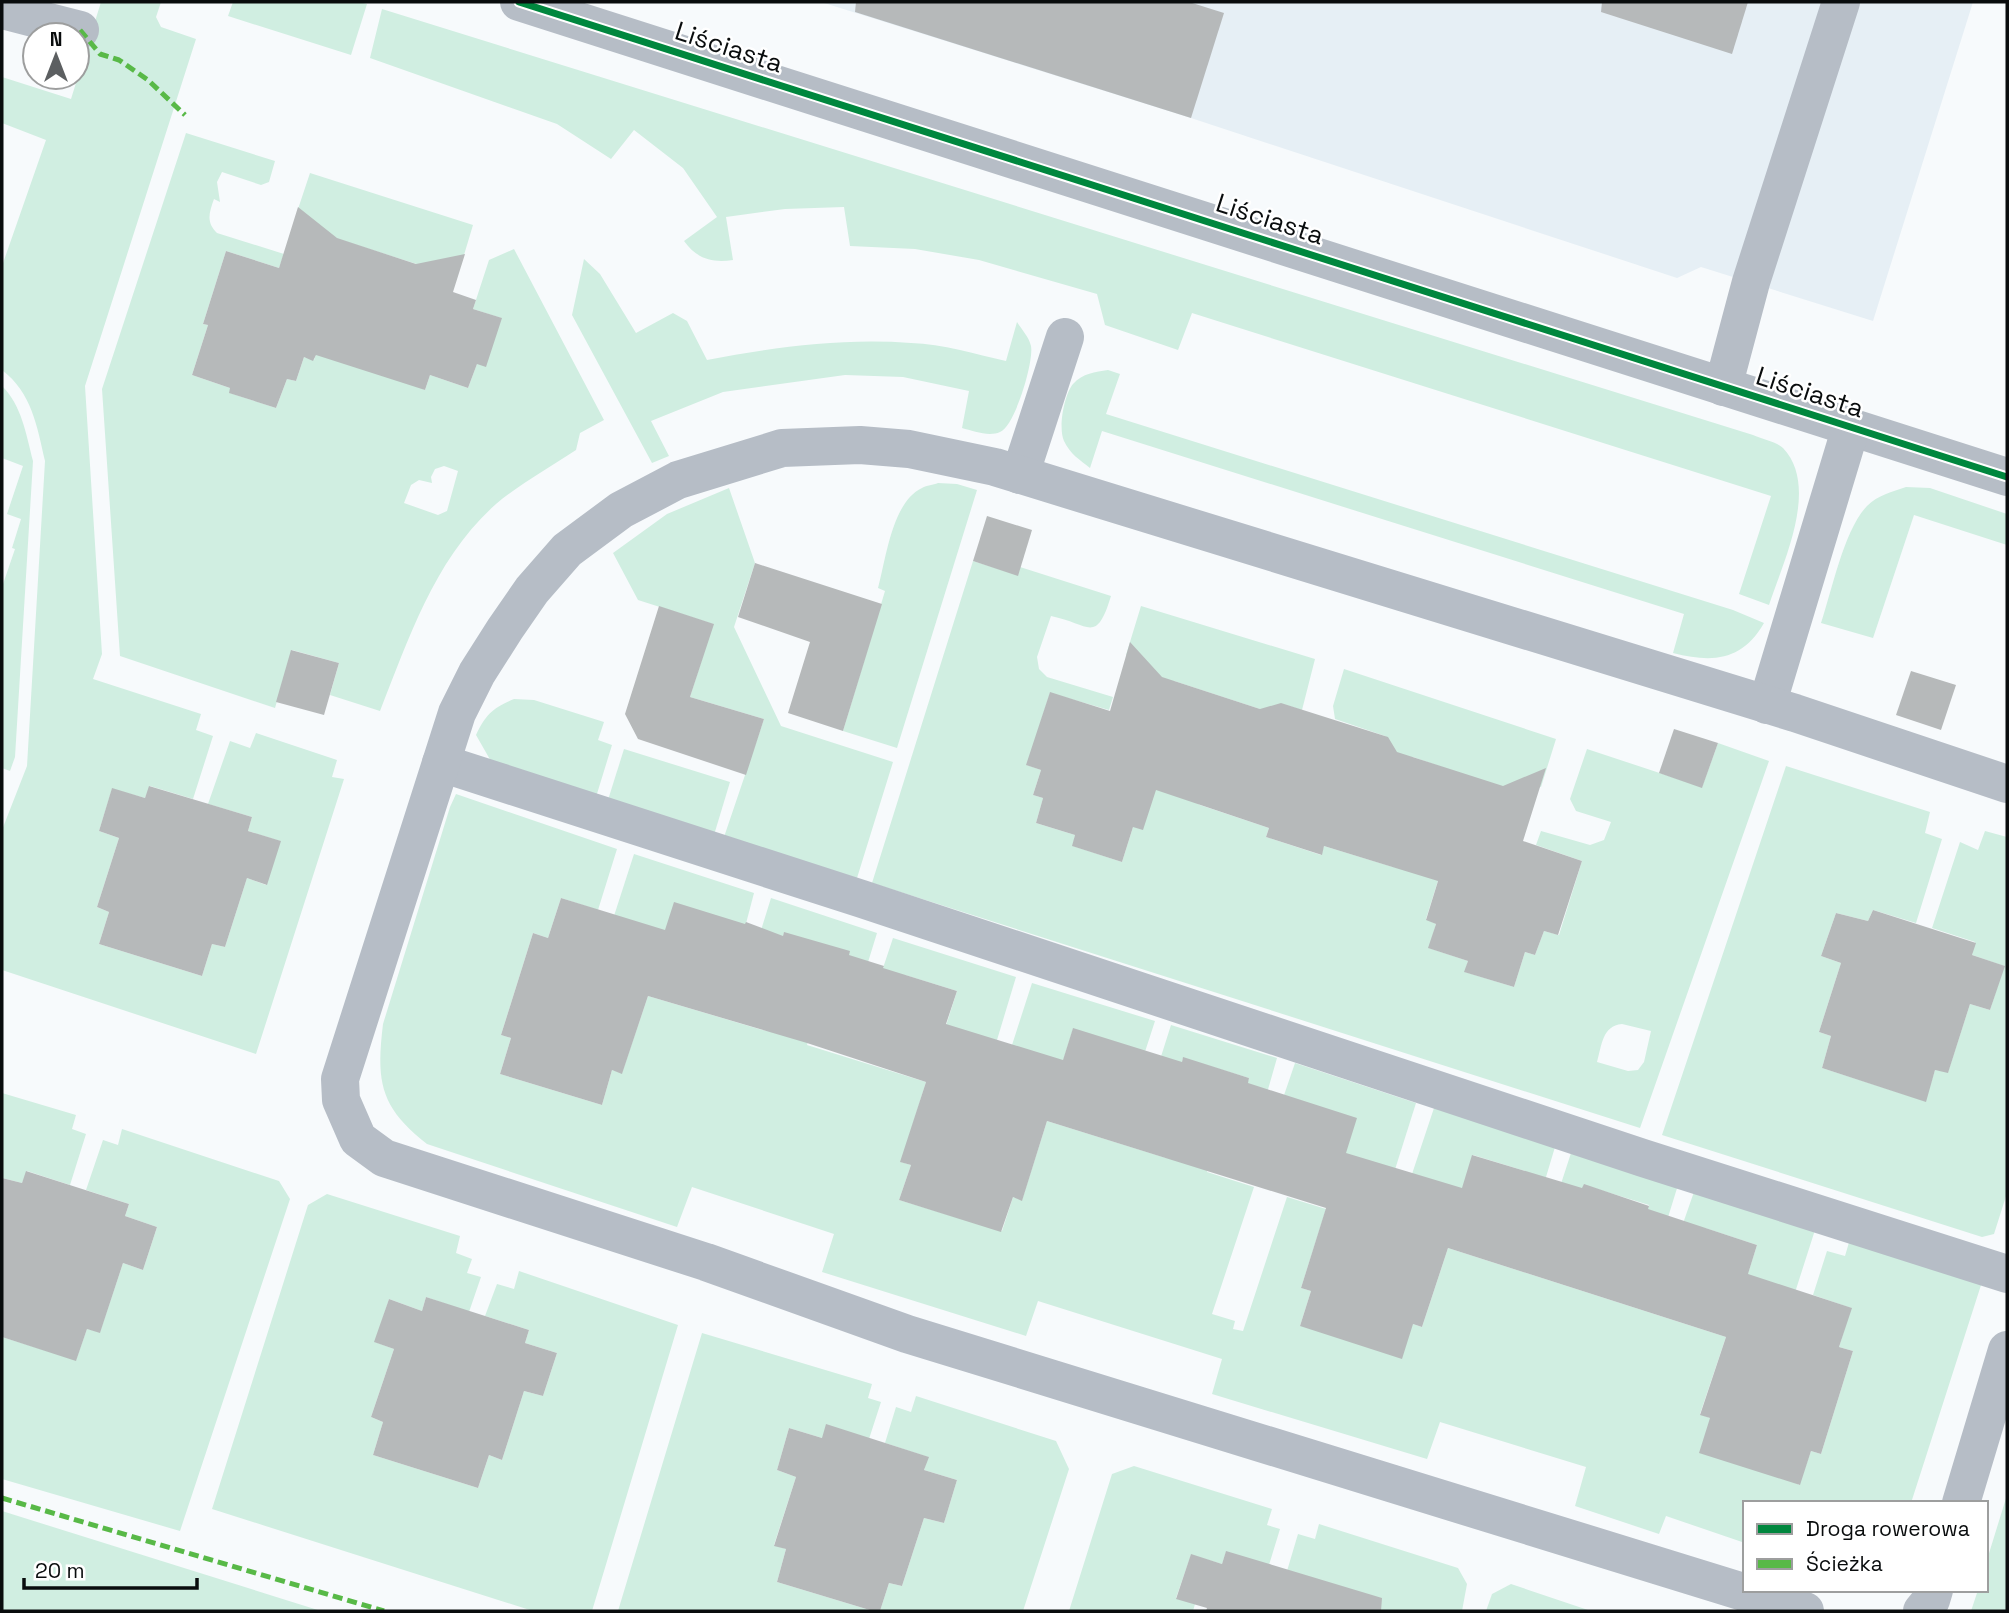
<svg xmlns="http://www.w3.org/2000/svg" width="2009" height="1613" font-family="'Space Grotesk',sans-serif">
	<style>
		.built { fill: #e6eff5 }
		.green { fill: #d0eee1; fill-rule: evenodd }
		.building { fill: #b6b9ba }
		.lines { fill: none; stroke-linecap: round; stroke-linejoin: round }
		.minor { stroke: #b6bdc6; stroke-width: 38 }
		.quiet { stroke: #58b947; stroke-width: 5; stroke-dasharray: 10 5; stroke-linecap: butt }
		.cycleway-casing { stroke: #fff; stroke-width: 11 }
		.cycleway { stroke: #00873e; stroke-width: 7 }
		.labels { text-anchor: middle; stroke-width: 5; stroke-linejoin: round; paint-order: stroke }
		.street-label { font-size: 26px; fill: #090c0d; stroke: #fff }
	</style>
	<rect width="100%" height="100%" fill="#f7fafc"/>
	<path class="built" d="M821,2H1973L1873,321L1701,267L1677,278L1191,118Z"/>
	<g class="green">
		<path d="M101,2H161L156,17L161,27L196,39L85,386L102,654L93,679L201,714L196,730L213,736L193,799L150,786L145,798L112,789L99,831L119,838L97,907L109,912L99,944L202,976L212,944L225,947L247,878L266,885L280,841L248,831L252,817L208,804L230,741L250,748L256,733L337,760L332,777L344,779L256,1054L2,970V830L27,766L45,461C37,426 32,393 2,370V266L46,140L2,123V77L71,99Z"/>
		<path d="M233,2H359L367,4L351,55L228,16Z"/>
		<path d="M382,9L1753,435C1762,439 1777,442 1783,448C1820,487 1783,562 1769,605L1739,594L1771,496L1192,313L1178,350L1105,325L1097,294L979,260L915,249L850,246L844,207L785,209L726,217L733,260C712,263 697,259 684,241L717,217L683,168L634,130L611,159L557,124L370,58Z"/>
		<path d="M186,133L275,161L269,182L261,185L222,172L217,182L220,202L214,199C209,213 206,222 217,233L284,254L279,268L226,251L203,324L208,325L192,375L230,388V393L276,408L287,379L296,381L304,357L314,360L323,336L425,390L430,375L468,388L477,364L501,318L473,309L489,260L514,249L604,420L580,433L576,450C549,468 520,484 496,504C435,558 409,638 380,711L330,695L339,663L292,650L275,708L120,656L102,389ZM444,466L458,471L447,511L438,515L404,503L411,485L419,480L432,483L431,477L435,469Z"/>
		<path d="M310,173L473,225L461,265C447,261 437,255 426,267L344,241L336,265C325,236 328,225 297,212Z"/>
		<path d="M584,259L600,274L636,333L673,313L687,321L707,360C774,347 842,338 911,343C943,344 975,354 1006,361L1017,322C1022,330 1029,337 1031,346C1034,362 1015,426 1000,432C989,437 973,431 962,428L969,391L903,377L845,375L723,392L651,421L669,456L652,463L572,315Z"/>
		<path d="M1108,370L1120,374L1106,414L1733,610L1764,623C1742,661 1713,663 1673,653L1684,614L1102,431L1090,468C1080,460 1070,454 1064,441C1058,428 1064,395 1073,384C1083,373 1095,372 1108,370Z"/>
		<path d="M2,386C22,406 26,434 33,461L15,757L10,771L2,768V587L15,549L12,548L21,519L7,514L23,466L2,458Z"/>
		<path d="M938,483L957,484L977,490L897,748L843,731L885,591L878,588C886,559 892,502 922,488C927,485 933,485 938,483Z"/>
		<path d="M1906,487L1930,488L2007,514V545L1914,515L1873,638L1821,623C1832,590 1844,530 1867,506C1878,495 1892,492 1906,487Z"/>
		<path d="M729,488L755,563L734,627L781,726L893,762L857,878L724,837L764,719L690,697L713,624L638,600L613,553L667,514Z"/>
		<path d="M973,561L1018,575L1020,567L1111,596C1096,645 1090,624 1051,616L1037,657L1039,669L1047,677L1113,697L1109,710L1050,693L1027,765L1041,770L1033,795L1043,798L1036,823L1075,835L1073,846L1122,862L1133,827L1159,781L1200,805L1269,828L1266,837L1321,855L1324,846L1393,867L1441,871L1426,919L1436,924L1429,948L1468,961L1465,972L1514,987L1525,952L1535,955L1544,931L1559,935L1582,861L1536,845L1541,831L1590,845L1604,840L1611,822L1576,811L1570,799L1587,749L1702,787L1718,743L1769,761L1640,1128L872,883ZM1622,1024L1651,1031L1644,1062L1638,1070L1628,1071L1597,1062C1602,1045 1602,1026 1622,1024Z"/>
		<path d="M1141,606L1315,659L1302,710C1288,706 1277,700 1266,711L1174,681L1165,707L1146,661L1126,655Z"/>
		<path d="M1344,669L1556,739L1541,787L1521,780L1505,789L1413,757L1391,762L1393,746L1385,736L1335,719L1333,706Z"/>
		<path d="M514,699L534,700L604,722L598,740L612,745L596,797L492,763L476,735C486,714 493,708 514,699Z"/>
		<path d="M624,749L730,782L714,835L608,800Z"/>
		<path d="M1786,766L1930,812L1925,833L1942,839L1916,923L1873,910L1868,921L1836,913L1821,956L1841,963L1819,1032L1831,1036L1822,1068L1925,1101L1935,1070L1948,1072L1970,1004L1990,1010L2004,966L1972,955L1975,942L1932,928L1960,842L1978,850L1985,831L2007,837V1193L1994,1234L1982,1237L1662,1135Z"/>
		<path d="M456,794L617,849L598,910L561,898L548,938L533,933L501,1035L511,1038L500,1074L602,1105L612,1070L622,1073L648,996L766,1031L810,1035L807,1045L926,1082L901,1162L911,1165L899,1200L1002,1231L1013,1197L1022,1200L1047,1121L1166,1158L1209,1162L1207,1172L1254,1187L1212,1314L1235,1321L1233,1329L1243,1331L1287,1197L1326,1209L1301,1288L1311,1291L1300,1326L1413,1324L1422,1327L1448,1248L1726,1337L1700,1414L1710,1418L1799,1485L1811,1451L1821,1454L1853,1351L1839,1347L1851,1308L1813,1295L1827,1251L1845,1256L1850,1239L1982,1282L1911,1503H1745V1543L1666,1516L1659,1534L1575,1506L1586,1467L1440,1422L1427,1459L1212,1394L1222,1359L1038,1301L1026,1336L822,1272L834,1234L692,1187L677,1227L427,1144C380,1107 376,1082 383,1024L450,807Z"/>
		<path d="M634,854L754,893L743,935L660,946L613,919Z"/>
		<path d="M771,898L877,933L865,972L784,933L780,946L758,940Z"/>
		<path d="M893,938L1016,977L997,1040L943,1035L957,991L905,975L880,977Z"/>
		<path d="M1032,983L1155,1021L1142,1061L1073,1029L1059,1074L1012,1045Z"/>
		<path d="M1171,1025L1277,1058L1265,1100L1244,1094L1249,1078L1183,1058L1179,1072L1158,1066Z"/>
		<path d="M1295,1063L1416,1103L1392,1179L1343,1162L1281,1104Z"/>
		<path d="M2,1093L76,1115L72,1129L86,1134L70,1185L27,1171L22,1183L2,1178Z"/>
		<path d="M1434,1108L1555,1147L1543,1187L1525,1171L1473,1155L1459,1200L1409,1183Z"/>
		<path d="M122,1129L279,1181L290,1199L180,1531L2,1479V1337L76,1360L87,1329L100,1332L123,1263L143,1270L157,1227L125,1216L129,1204L86,1190L103,1140L118,1145Z"/>
		<path d="M1571,1153L1678,1185L1665,1227L1644,1220L1649,1205L1584,1185L1579,1199L1558,1193Z"/>
		<path d="M1695,1189L1815,1230L1791,1305L1743,1289L1757,1245L1705,1228L1680,1232Z"/>
		<path d="M327,1194L460,1236L456,1253L472,1259L467,1273L481,1277L469,1312L426,1297L422,1311L389,1299L375,1342L394,1349L371,1417L383,1422L373,1455L478,1488L489,1455L502,1460L524,1391L543,1396L557,1353L525,1343L529,1330L485,1316L497,1284L514,1289L519,1271L678,1325L592,1611H533L212,1509L308,1205Z"/>
		<path d="M702,1333L872,1384L868,1398L881,1402L869,1439L822,1438L789,1428L777,1470L796,1477L774,1545L786,1549L777,1582L873,1611H618Z"/>
		<path d="M916,1396L1056,1441L1069,1469L1023,1611H880L889,1583L902,1586L924,1518L944,1523L957,1480L924,1470L928,1457L885,1443L896,1407L911,1412Z"/>
		<path d="M1134,1466L1272,1509L1267,1525L1280,1529L1269,1565L1226,1552L1222,1564L1191,1555L1176,1598L1195,1604L1193,1611H1069L1112,1474Z"/>
		<path d="M2007,1495V1611H1971L1978,1590H1986V1563Z"/>
		<path d="M2,1511L321,1611H2Z"/>
		<path d="M1319,1524L1458,1568L1467,1584L1462,1611H1358L1359,1608L1287,1571L1298,1534L1315,1539Z"/>
		<path d="M1511,1584L1591,1611H1486L1492,1594Z"/>
	</g>
	<g class="building">
		<path d="M856,2H1189L1224,13L1191,118L855,12Z"/>
		<path d="M1602,2H1748L1732,54L1601,12Z"/>
		<path d="M298,207L337,238L416,264L465,254L453,292L476,300L473,309L502,318L486,367L477,364L468,388L430,375L425,390L316,355L313,361L304,357L296,381L287,379L276,408L229,393L230,388L192,375L208,325L203,324L226,251L279,268Z"/>
		<path d="M987,516L1032,530L1018,576L973,561Z"/>
		<path d="M755,563L882,604L843,731L788,713L810,642L738,617Z"/>
		<path d="M659,606L714,624L690,697L764,719L746,775L638,739L625,714Z"/>
		<path d="M1130,642L1162,677L1260,709L1281,703L1388,737L1397,752L1503,786L1546,768L1523,841L1582,861L1558,935L1544,931L1535,955L1525,952L1514,987L1464,972L1468,961L1428,948L1436,924L1426,920L1438,881L1324,846L1322,855L1266,837L1269,828L1156,790L1143,830L1133,827L1122,862L1072,846L1075,835L1036,823L1043,798L1033,795L1041,770L1026,765L1050,692L1110,711Z"/>
		<path d="M291,650L339,663L324,715L276,702Z"/>
		<path d="M1911,671L1956,685L1941,730L1896,715Z"/>
		<path d="M1674,729L1718,743L1702,788L1659,773Z"/>
		<path d="M149,786L252,817L248,831L281,841L267,885L247,878L225,947L212,944L202,976L99,944L109,912L97,907L119,838L99,831L112,788L145,798Z"/>
		<path d="M561,898L665,930L674,902L745,924L746,922L783,936L784,932L850,951L849,955L884,966L883,968L957,991L946,1024L1063,1060L1073,1028L1182,1062L1183,1057L1249,1078L1248,1083L1357,1118L1346,1153L1462,1188L1472,1155L1582,1188L1584,1184L1649,1206L1648,1209L1757,1245L1748,1274L1852,1308L1839,1347L1853,1351L1821,1454L1811,1451L1800,1485L1699,1453L1710,1418L1700,1415L1726,1337L1448,1248L1422,1327L1413,1324L1402,1359L1300,1326L1311,1291L1301,1288L1326,1208L1047,1121L1022,1201L1013,1197L1001,1232L899,1200L911,1165L900,1162L926,1082L807,1043L648,996L622,1074L612,1070L602,1105L500,1074L511,1038L501,1035L533,933L548,938Z"/>
		<path d="M1873,910L1976,943L1972,955L2005,966L1990,1010L1970,1004L1948,1073L1935,1070L1926,1102L1822,1068L1831,1036L1819,1032L1841,963L1821,956L1836,913L1868,921Z"/>
		<path d="M26,1171L129,1204L125,1216L157,1227L143,1270L123,1263L100,1333L87,1329L76,1361L2,1337V1178L22,1183Z"/>
		<path d="M426,1297L529,1330L525,1343L557,1353L543,1396L524,1391L502,1460L489,1455L478,1488L373,1455L383,1422L371,1417L394,1349L374,1342L389,1299L422,1311Z"/>
		<path d="M826,1424L929,1457L924,1470L957,1480L944,1523L924,1518L902,1586L889,1583L880,1611H873L777,1582L786,1549L774,1546L796,1477L777,1470L789,1428L822,1438Z"/>
		<path d="M1226,1551L1382,1598L1381,1611H1206L1207,1608L1176,1599L1191,1554L1222,1564Z"/>
	</g>
	<g class="lines">
		<g class="minor">
			<path d="M519,2L2007,477"/>
			<path d="M2,10L80,30"/>
			<path d="M1723,387L1751,282L1841,2"/>
			<path d="M1020,475L1065,337"/>
			<path d="M1767,705L1851,427"/>
			<path d="M441,763L862,899L1643,1158L2007,1274"/>
			<path d="M1961,1503L2007,1350"/>
			<path d="M1805,1611L907,1334L706,1262L384,1158L358,1139L341,1100L340,1079L457,713L477,673L505,629L532,590L567,550L621,510L678,480L782,448L860,445L909,449L995,467L1795,713L2007,784"/>
			<path d="M1922,1611L1931,1600L1934,1590"/>
		</g>
		<g class="quiet">
			<path d="M80,30L100,54L119,60L148,80L185,115"/>
			<path d="M2,1498L384,1611"/>
		</g>
		<g class="cycleway-casing">
			<path id="cycleway" d="M519,2L2007,477"/>
		</g>
		<use href="#cycleway" class="cycleway"/>
	</g>
	<g class="labels">
		<g class="street-label">
			<text transform="translate(729 47) rotate(18)" y="9">Liściasta</text>
			<text transform="translate(1270 219) rotate(18)" y="9">Liściasta</text>
			<text transform="translate(1810 392) rotate(18)" y="9">Liściasta</text>
		</g>
	</g>
	<rect width="2009" height="1613" fill="none" stroke="#090c0d" stroke-width="7"/>
	<rect x="1743" y="1501" width="245" height="91" fill="#ffffff" stroke="#9d9e9e" stroke-width="2"/>
	<rect x="1757" y="1524" width="35" height="10" fill="#00873e" stroke="#9d9e9e" stroke-width="2"/>
	<text x="1806" y="1536" font-size="21" fill="#090c0d">Droga rowerowa</text>
	<rect x="1757" y="1559" width="35" height="10" fill="#58b947" stroke="#9d9e9e" stroke-width="2"/>
	<text x="1806" y="1571" font-size="21" fill="#090c0d">Ścieżka</text>
	<g transform="translate(56 56)"><circle r="33" fill="#ffffff" stroke="#9d9e9e" stroke-width="2"/>
	<path d="M0-5L12 26L0 18L-12 26Z" fill="#5c5f61"/>
	<text y="-10" font-size="19" font-weight="bold" text-anchor="middle" fill="#090c0d">N</text>
	</g>
	<path d="M24 1578v10h173v-10" fill="none" stroke="#090c0d" stroke-width="3.5"/>
	<text x="35" y="1578" font-size="21" fill="#090c0d" stroke="#ffffff" stroke-width="5" paint-order="stroke">20 m</text>
</svg>
